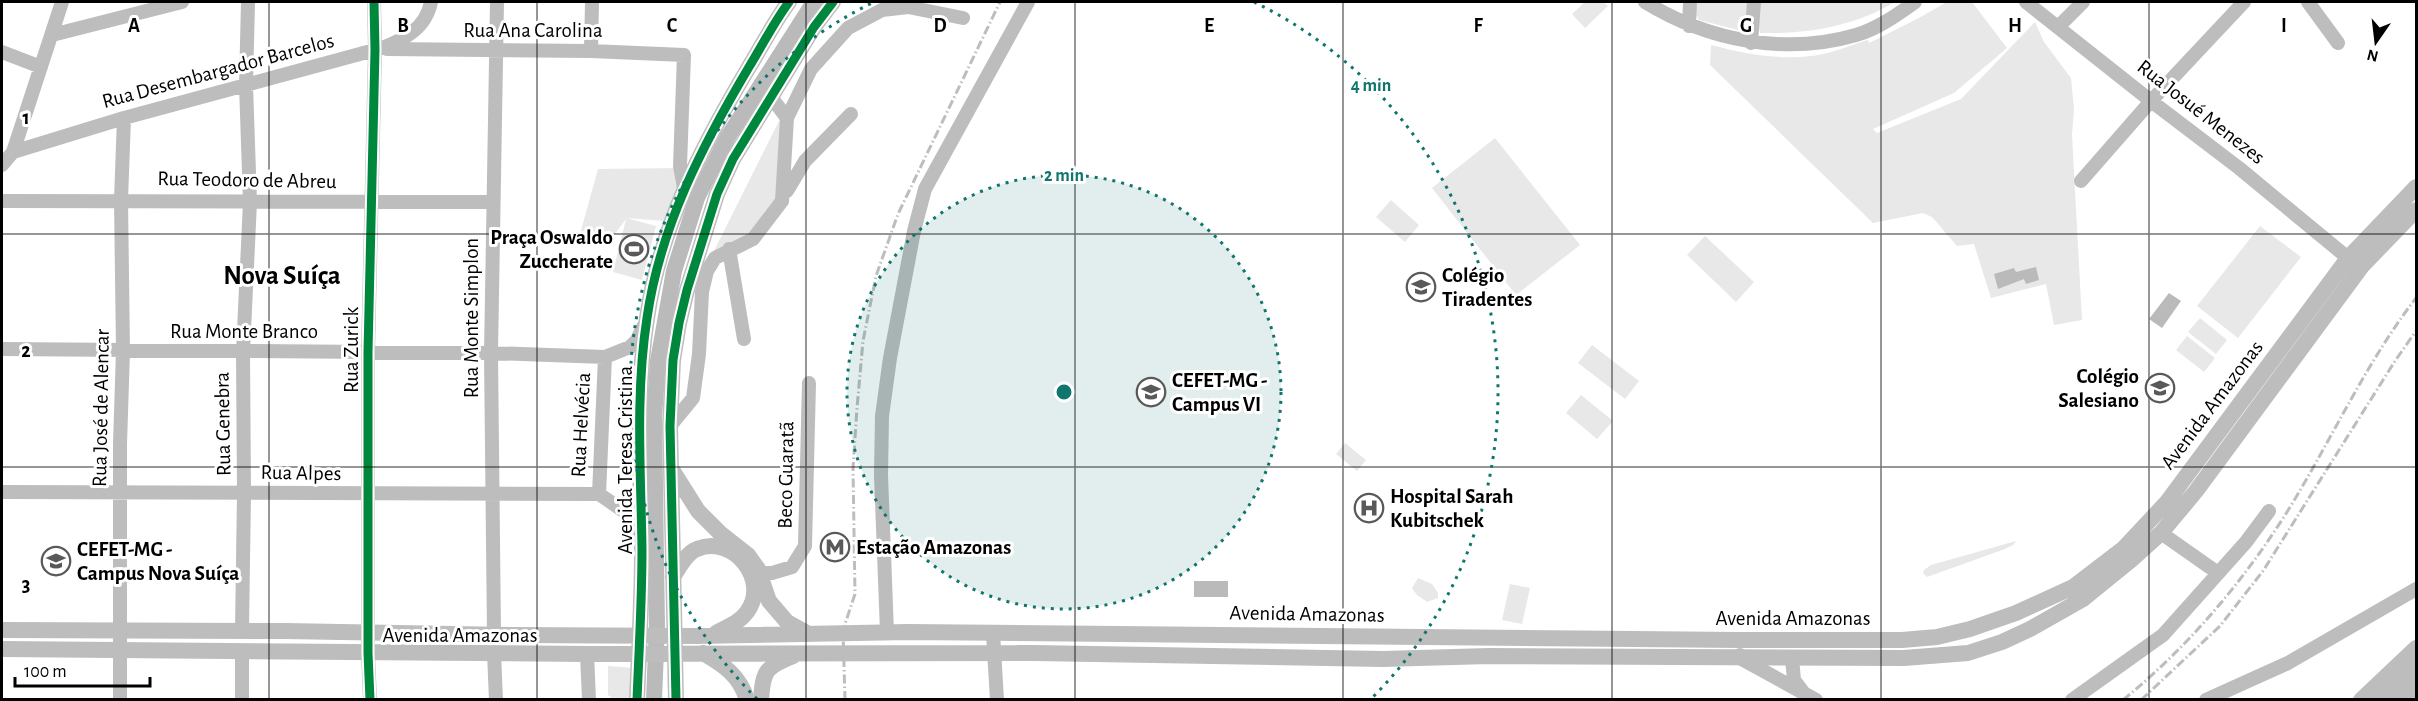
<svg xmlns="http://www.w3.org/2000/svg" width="2418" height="701" font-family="'Alegreya Sans',sans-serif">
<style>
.green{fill:#e8e8e8}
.water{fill:#bababa}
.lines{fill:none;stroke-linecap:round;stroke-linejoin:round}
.river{stroke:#bababa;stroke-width:16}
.minor{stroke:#bdbdbd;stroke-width:14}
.major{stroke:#bdbdbd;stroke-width:16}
.highway{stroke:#bdbdbd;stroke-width:20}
.rail{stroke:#bdbdbd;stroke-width:3;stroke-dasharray:9 3 1.5 3;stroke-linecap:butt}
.cycleway-casing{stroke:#fff;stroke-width:13}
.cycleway{stroke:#00873e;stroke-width:9}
.grid{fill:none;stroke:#000;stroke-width:1.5;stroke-opacity:0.55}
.ring{fill:none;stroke:#0f766e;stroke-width:3;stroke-dasharray:3 6}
.labels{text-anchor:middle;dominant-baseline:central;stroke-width:6;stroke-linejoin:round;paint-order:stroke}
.street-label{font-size:21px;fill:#000;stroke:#fff}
.poi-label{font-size:21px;font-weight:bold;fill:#000;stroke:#fff;text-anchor:start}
.district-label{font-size:27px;font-weight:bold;fill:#000;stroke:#fff}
.grid-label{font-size:20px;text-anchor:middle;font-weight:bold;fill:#000;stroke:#fff;stroke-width:6;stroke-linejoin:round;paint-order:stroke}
.centre{fill:#0f766e;stroke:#fff;stroke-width:3}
.ring-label{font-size:18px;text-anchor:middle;font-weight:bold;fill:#0f766e;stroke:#fff;stroke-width:6;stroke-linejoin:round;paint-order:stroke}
</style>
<rect width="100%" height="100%" fill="#fff"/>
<path class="green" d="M1585,2H1603L1608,6L1585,28L1572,14Z
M1690,2H1747V26L1742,31L1699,20Z
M1754,2L1844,3V2H1895C1852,27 1808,34 1760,33Z
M1947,2H1972L2007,48L1954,93L1873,129L1877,133L1961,99L2035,22L2044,42L2071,78L2074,109L2072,135L2082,320L2054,325L2046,284L1991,298L1974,244L1957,246L1932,217L1923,213L1873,223L1710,65L1711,45C1746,54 1786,62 1823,54C1838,51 1853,44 1868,40L1869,43L1917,19Z
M781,117L782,201L753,239L712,255Z
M1495,138L1580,245L1516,295L1432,188Z
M679,168L682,187L665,221L626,218L656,226L642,280L613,272L626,219L611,239L580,234L598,169Z
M1391,200L1419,225L1405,242L1376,217Z
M2260,226L2301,257L2238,338L2197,306Z
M1705,236L1754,282L1736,302L1687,255Z
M2200,318L2227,340L2216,354L2188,332Z
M2187,336L2215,358L2204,372L2176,350Z
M1592,345L1639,381L1625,399L1578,363Z
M1581,395L1613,421L1597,439L1566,413Z
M1345,443L1366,460L1357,471L1336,454Z
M2016,541L2013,545L2005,549L1927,577L1923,573L1924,570L1931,565Z
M1418,578L1432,584L1438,593V598L1427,602L1417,595L1412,588Z
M1510,584L1530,588L1522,624L1502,620Z
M608,666L634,668L632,699H613L608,695Z"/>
<path class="water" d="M2036,267L2039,280L2026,284L2024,279L1998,289L1994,274L2014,268L2016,272Z
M2169,293L2181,301L2162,328L2149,319Z
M1194,581H1228V597H1194Z"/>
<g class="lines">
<path class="river" d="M654,700L657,625L654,417L658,361L674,271L697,198L727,138L814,2"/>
<path class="minor" d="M1645,2C1707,40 1784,56 1856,35C1877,29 1897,15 1915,2
M2026,2L2151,101L2239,168L2348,258
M2308,2L2338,43
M1689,26L1690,2
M2058,27L2083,2
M52,35L182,2
M1751,43L1754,2
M387,49L591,51L684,55L680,166L684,188
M591,51L592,2
M2,52L41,67
M771,97L787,118
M13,152L62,2
M2,165L13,152L124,118L382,48C405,39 426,28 431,2
M2081,181L2151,101L2244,2
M787,191L805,161L851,114
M2,201L493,202
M729,249L744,339
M2,349L491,353L605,357L630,347L637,340L643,327
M670,426L693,398L699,354L702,292L707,271L715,258L753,239L782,201L787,118L811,69L848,28L882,10L908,7L963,18
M2,492L599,494L625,512L639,543
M599,494L605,357
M2161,533L2218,573
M759,573H772L792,567L805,546L809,383
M242,631L244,493L243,352L250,202L246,85L248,2
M887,632L881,475L882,416L890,358L914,231L925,189L1028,2
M993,633L997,700
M494,635L491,353L497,2
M494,653L496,700
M587,654L589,700
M1740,655V658L1816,700
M1792,658L1794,680L1803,692
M120,700V444L123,351L121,200L124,118
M242,700V652
M370,700L368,653V352L375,50L374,2
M2072,700L2163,635L2246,542L2269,511
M2206,700L2288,663L2416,589"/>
<path class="major" d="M671,468L698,511L720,533L748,555L758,569L769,601L787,622L805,632
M673,577C679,568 686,553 697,549C734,534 770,581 747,612C739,623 727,627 716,633
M2,630L285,631L515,635L696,636L909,632L1740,640H1902L1937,637L1970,629L2016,613L2073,587L2124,548L2167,502L2348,258L2416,187
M2,649L587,654L1034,653L1383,659L1489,656L1904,658L1968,653L2002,642L2030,629L2083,599L2131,560L2161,533L2196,491L2362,266L2416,210
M703,653C724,665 740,676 747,700
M637,700C639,650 642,600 642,550C641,473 635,395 647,318C660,227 702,146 749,67C762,46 774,22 789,2
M676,700L670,426L673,360L679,323L687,290L717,194L733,159L814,27L833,2
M761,700C763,670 766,667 793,656
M2361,700L2416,648"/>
<path class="highway" d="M2382,700L2416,668
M2406,700L2416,689"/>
<path class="rail" d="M845,700L843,630L855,594L853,468L857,408L863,341L876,276L898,214L1000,2
M2123,700C2188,647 2243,582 2287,512C2331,441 2365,364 2416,298
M2141,700L2220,626L2263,571L2395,361L2416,331"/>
<g class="cycleway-casing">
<path id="cycleway" d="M370,700L368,653V352L375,50L374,2
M637,700C639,650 642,600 642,550C641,473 635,395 647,318C660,227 702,146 749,67C762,46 774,22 789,2
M676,700L670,426L673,360L679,323L687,290L717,194L733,159L814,27L833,2"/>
</g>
<use href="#cycleway" class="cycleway"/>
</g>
<path class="grid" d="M269,2V700M537,2V700M806,2V700M1075,2V700M1343,2V700M1612,2V700M1881,2V700M2149,2V700M2,234H2416M2,467H2416"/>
<circle cx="1064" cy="392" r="217" fill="#0f766e" fill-opacity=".12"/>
<g class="ring">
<circle cx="1064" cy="392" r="217"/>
<path d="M757 699A434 434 0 0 1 874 2M1254 2A434 434 0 0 1 1371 699"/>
</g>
<defs>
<g id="stadium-ring" transform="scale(1.5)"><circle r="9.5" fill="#fff" stroke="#595959" stroke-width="1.5"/><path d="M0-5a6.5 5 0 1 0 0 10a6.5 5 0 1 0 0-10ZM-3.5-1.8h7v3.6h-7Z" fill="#595959"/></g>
<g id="school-ring" transform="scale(1.5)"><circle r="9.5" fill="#fff" stroke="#595959" stroke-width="1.5"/><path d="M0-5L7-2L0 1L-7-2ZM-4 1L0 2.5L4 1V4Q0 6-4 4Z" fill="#595959"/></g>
<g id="university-ring" transform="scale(1.5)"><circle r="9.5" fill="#fff" stroke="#595959" stroke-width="1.5"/><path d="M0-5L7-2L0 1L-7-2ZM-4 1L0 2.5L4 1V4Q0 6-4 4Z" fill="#595959"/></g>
<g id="hospital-ring" transform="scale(1.5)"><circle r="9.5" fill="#fff" stroke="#595959" stroke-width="1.5"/><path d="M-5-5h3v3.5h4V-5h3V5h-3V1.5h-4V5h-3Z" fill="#595959"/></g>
<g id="metro-ring" transform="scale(1.5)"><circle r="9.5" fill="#fff" stroke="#595959" stroke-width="1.5"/><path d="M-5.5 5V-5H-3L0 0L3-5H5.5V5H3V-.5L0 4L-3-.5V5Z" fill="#595959"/></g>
</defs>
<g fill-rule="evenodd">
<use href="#stadium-ring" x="634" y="249"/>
<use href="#school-ring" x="1421" y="287"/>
<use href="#school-ring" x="2160" y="388"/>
<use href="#university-ring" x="1151" y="392"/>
<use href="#hospital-ring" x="1369" y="508"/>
<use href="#metro-ring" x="835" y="547"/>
<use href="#university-ring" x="56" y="561"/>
</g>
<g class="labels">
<g class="street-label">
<text x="533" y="30">Rua Ana Carolina</text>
<text transform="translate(218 71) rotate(-15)">Rua Desembargador Barcelos</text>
<text transform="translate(2201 112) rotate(38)">Rua Josué Menezes</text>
<text transform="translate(247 180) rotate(1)">Rua Teodoro de Abreu</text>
<text transform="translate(471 318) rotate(-90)">Rua Monte Simplon</text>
<text x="244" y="331">Rua Monte Branco</text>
<text transform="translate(351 350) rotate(-90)">Rua Zurick</text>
<text transform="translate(2212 405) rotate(-53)">Avenida Amazonas</text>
<text transform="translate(101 408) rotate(-89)">Rua José de Alencar</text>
<text transform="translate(223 424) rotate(-91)">Rua Genebra</text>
<text transform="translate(581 425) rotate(-87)">Rua Helvécia</text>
<text transform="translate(625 460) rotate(-90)">Avenida Teresa Cristina</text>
<text transform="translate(301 473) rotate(1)">Rua Alpes</text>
<text transform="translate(786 475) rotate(-89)">Beco Guaratã</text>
<text transform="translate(1307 614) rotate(1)">Avenida Amazonas</text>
<text x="1793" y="618">Avenida Amazonas</text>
<text x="460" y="635">Avenida Amazonas</text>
</g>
<g class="poi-label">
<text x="613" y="237" text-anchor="end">Praça Oswaldo<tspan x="613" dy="24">Zuccherate</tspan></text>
<text x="1442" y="275">Colégio<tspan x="1442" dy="24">Tiradentes</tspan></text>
<text x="2139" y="376" text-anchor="end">Colégio<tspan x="2139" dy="24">Salesiano</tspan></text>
<text x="1172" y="380">CEFET-MG -<tspan x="1172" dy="24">Campus VI</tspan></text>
<text x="1390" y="496">Hospital Sarah<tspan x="1390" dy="24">Kubitschek</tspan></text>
<text x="856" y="547">Estação Amazonas</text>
<text x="77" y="549">CEFET-MG -<tspan x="77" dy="24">Campus Nova Suíça</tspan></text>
</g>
<g class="district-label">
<text x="282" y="275">Nova Suíça</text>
</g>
</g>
<g class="grid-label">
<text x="134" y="32">A</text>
<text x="403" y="32">B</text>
<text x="672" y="32">C</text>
<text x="940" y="32">D</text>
<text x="1209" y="32">E</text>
<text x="1478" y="32">F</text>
<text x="1746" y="32">G</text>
<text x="2015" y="32">H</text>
<text x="2284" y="32">I</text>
<text x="26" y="124">1</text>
<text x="26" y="357">2</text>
<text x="26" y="591">3</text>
</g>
<circle cx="1064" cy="392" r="9" class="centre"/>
<g class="ring-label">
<text x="1371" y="91">4 min</text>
<text x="1064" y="181">2 min</text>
</g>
<rect width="2418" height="701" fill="none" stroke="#000000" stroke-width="6"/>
<g transform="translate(2376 42) rotate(194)" stroke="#ffffff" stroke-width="4.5" paint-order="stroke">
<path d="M0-4.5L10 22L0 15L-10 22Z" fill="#000000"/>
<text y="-9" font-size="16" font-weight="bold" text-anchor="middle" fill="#000000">N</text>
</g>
<path d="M15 677v9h135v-9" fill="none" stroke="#000000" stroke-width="3"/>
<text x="24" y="677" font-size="18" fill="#000000" stroke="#ffffff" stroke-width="4.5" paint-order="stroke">100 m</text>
</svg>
